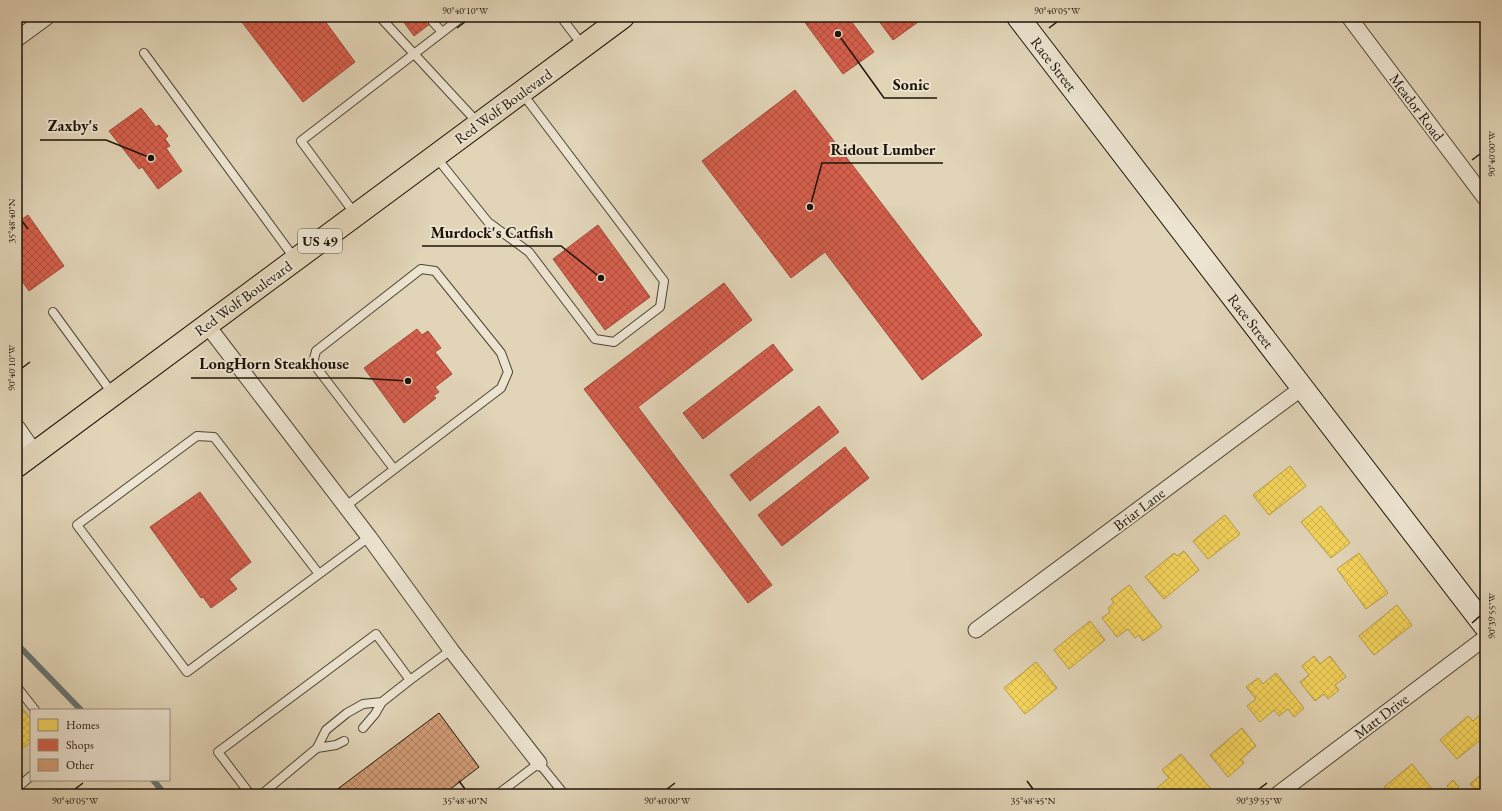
<svg xmlns="http://www.w3.org/2000/svg" width="1502" height="811" font-family="'EB Garamond',serif">
<style>
.homes{fill:url(#homes-cross-hatch);stroke:#b59b43}
.shops{fill:url(#shops-cross-hatch);stroke:#9e4939}
.lines{fill:none;stroke-linecap:round;stroke-linejoin:round}
.stream{stroke:#677572;stroke-width:6}
.building{fill:url(#building-cross-hatch);stroke:#1d1409}
.lane-casing{stroke:#4e4434;stroke-width:10}
.street-casing{stroke:#4e4434;stroke-width:17}
.secondary-casing{stroke:#1d1409;stroke-width:24}
.highway-casing{stroke:#1d1409;stroke-width:24}
.lane{stroke:#ece3d0;stroke-width:8}
.street{stroke:#ece3d0;stroke-width:15}
.secondary{stroke:#ece3d0;stroke-width:22}
.highway{stroke:#e1d4b7;stroke-width:22}
.ticks{fill:none;stroke:#1d1409;stroke-width:1.5}
.labels{text-anchor:middle;dominant-baseline:central;stroke-width:4;stroke-linejoin:round;paint-order:stroke}
.shield{fill:#ece3d0;stroke:#5b5245;stroke-width:1}
.shield-label{font-size:14px;font-weight:bold;fill:#1d1409}
.street-label{font-size:15px;fill:#1d1409;stroke:#ece3d0}
.leader{fill:none;stroke:#1d1409;stroke-width:1.5}
.callout-dot{fill:#1d1409;stroke:#ece3d0;stroke-width:1.5}
.callout-label{font-size:16px;text-anchor:middle;font-weight:bold;fill:#1d1409;stroke:#ece3d0;stroke-width:4;stroke-linejoin:round;paint-order:stroke}
.neatline{fill:none;stroke:#1d1409;stroke-width:1.5}
.ticks-label{font-size:10px;text-anchor:middle;fill:#1d1409}
</style>
<defs>
<pattern id="homes-cross-hatch" width="8" height="8" patternUnits="userSpaceOnUse"><rect width="8" height="8" fill="#f6d55c"/><path d="M0 0l8 8M0 8l8-8" fill="none" stroke="#d2b64f"/></pattern>
<pattern id="shops-cross-hatch" width="8" height="8" patternUnits="userSpaceOnUse"><rect width="8" height="8" fill="#d6604d"/><path d="M0 0l8 8M0 8l8-8" fill="none" stroke="#ad4e3e"/></pattern>
<pattern id="building-cross-hatch" width="8" height="8" patternUnits="userSpaceOnUse"><rect width="8" height="8" fill="#d49e78"/><path d="M0 0l8 8M0 8l8-8" fill="none" stroke="#ab8061"/></pattern>
</defs>
<rect width="100%" height="100%" fill="#e1d4b7"/>
<filter id="stains"><feTurbulence type="fractalNoise" baseFrequency=".005" numOctaves="4"/><feColorMatrix values="0 0 0 0 .2 0 0 0 0 .09 0 0 0 0 .02 0 0 0 .5 -.17"/></filter>
<radialGradient id="worn" r=".72"><stop offset=".6" stop-color="#630" stop-opacity="0"/><stop offset="1" stop-color="#630" stop-opacity=".3"/></radialGradient>
<path class="homes" d="M1290,466L1306,486L1269,515L1253,495Z
M1321,506L1350,543L1331,558L1301,522Z
M1225,515L1240,534L1208,559L1193,541Z
M1184,551L1199,570L1164,599L1145,577L1174,553L1177,556Z
M1359,553L1388,593L1366,609L1337,569Z
M1129,585L1162,627L1143,641L1139,635L1135,638L1128,629L1117,637L1102,618L1110,612L1108,608L1114,603L1111,599Z
M1397,605L1412,625L1374,655L1359,636Z
M1090,621L1105,640L1069,669L1054,650Z
M1314,656L1320,664L1330,656L1346,677L1335,685L1339,690L1328,699L1324,694L1315,701L1300,682L1309,675L1302,666Z
M1036,662L1057,688L1025,714L1004,688Z
M1276,673L1304,708L1294,717L1288,709L1279,716L1274,710L1260,722L1247,706L1256,699L1246,687L1258,678L1263,684Z
M17,701L31,720V742L17,753Z
M1481,714L1485,718V736L1457,759L1440,740L1468,716L1473,721Z
M1242,728L1256,746L1241,759L1244,763L1228,777L1210,755Z
M1181,754L1211,789L1205,794H1162L1157,788L1169,778L1162,770Z
M1412,764L1436,794H1389L1384,787Z
M1485,771V794H1479L1470,784Z
M1453,780L1459,787L1452,793L1447,786Z"/>
<path class="shops" d="M238,17H322L355,62L303,102Z
M400,17H439L414,36Z
M801,17H848L874,52L843,74Z
M876,17H925L893,40Z
M795,90L982,335L922,380L825,252L791,278L702,161Z
M141,108L156,127L159,125L168,136L165,139L170,146L166,148L182,171L158,189L142,167L139,169L109,131Z
M28,215L64,266L29,291L17,274V223Z
M598,225L650,297L605,330L553,259Z
M724,283L752,320L638,407L772,585L748,603L584,389Z
M417,329L422,335L428,331L441,348L435,352L452,374L435,387L439,392L433,396L436,398L404,423L364,368Z
M773,344L793,370L703,439L683,413Z
M819,406L839,432L750,501L730,475Z
M845,447L869,478L782,546L758,515Z
M200,492L251,562L229,579L237,589L211,608L203,597L201,598L150,527Z"/>
<g class="lines">
<path class="stream" d="M17,644L81,710
M153,780L165,794"/>
</g>
<path class="building" d="M439,713L479,767L444,794H331Z"/>
<g class="lines">
<g class="lane-casing">
<path id="lane" d="M380,17L478,123
M561,17L583,46
M433,22L442,32
M144,53L295,259
M436,157L488,222L529,252L595,339L614,342L660,307L664,281L522,93
M355,214L301,141L462,17
M53,312L112,393
M346,506L501,388L508,372L501,353L435,271L421,269L316,351L313,363L394,469
M319,574L214,437L197,436L77,525L187,672L369,537
M17,687L35,710
M363,728L375,714L382,702
M317,748L336,745L344,741
M17,788L31,776
M250,794L218,752L376,634L410,680
M262,794L317,748L326,730L347,713L363,704L382,702L410,680L451,650
M498,794L539,763L564,794"/>
</g>
<g class="street-casing">
<path id="street" d="M1349,17L1485,198
M17,39L47,17
M207,325L369,537L451,650L539,763
M17,427L35,453
M976,630L1302,388
M1278,794L1485,638"/>
</g>
<g class="secondary-casing">
<path id="secondary" d="M1018,17L1485,626"/>
</g>
<g class="highway-casing">
<path id="highway" d="M17,466L623,17"/>
</g>
<use href="#lane" class="lane"/>
<use href="#street" class="street"/>
<use href="#secondary" class="secondary"/>
<use href="#highway" class="highway"/>
</g>
<path class="ticks" d="M457,28L465,22M1049,28L1057,22M1472,160L1480,154M22,221L28,229M22,368L30,362M1472,623L1480,616M459,781L465,789M1027,781L1033,789M75,789L83,783M667,789L675,783M1259,789L1267,783"/>
<g class="labels">
<rect class="shield" x="298" y="229" width="44" height="24" rx="3"/>
<g class="shield-label">
<text x="320" y="241">US 49</text>
</g>
<g class="street-label">
<text transform="translate(1054 64) rotate(52)">Race Street</text>
<text transform="translate(503 106) rotate(-36)">Red Wolf Boulevard</text>
<text transform="translate(1417 107) rotate(53)">Meador Road</text>
<text transform="translate(243 298) rotate(-36)">Red Wolf Boulevard</text>
<text transform="translate(1251 321) rotate(52)">Race Street</text>
<text transform="translate(1139 509) rotate(-37)">Briar Lane</text>
<text transform="translate(1381 716) rotate(-37)">Matt Drive</text>
</g>
</g>
<path class="leader" d="M838 34L884 98H937M151 158L106 140H40M810 207L822 163H943M601 278L561 246H422M408 381L357 378H191"/>
<g class="callout-dot">
<circle cx="838" cy="34" r="4"/>
<circle cx="151" cy="158" r="4"/>
<circle cx="810" cy="207" r="4"/>
<circle cx="601" cy="278" r="4"/>
<circle cx="408" cy="381" r="4"/>
</g>
<g class="callout-label">
<text x="911" y="90">Sonic</text>
<text x="73" y="131">Zaxby's</text>
<text x="883" y="155">Ridout Lumber</text>
<text x="492" y="238">Murdock's Catfish</text>
<text x="274" y="369">LongHorn Steakhouse</text>
</g>
<rect width="1502" height="811" fill="none" stroke="#e1d4b7" stroke-width="44"/>
<rect x="30" y="709" width="140" height="72" fill="#ece3d0" stroke="#999080"/>
<rect x="38" y="719" width="20" height="12" fill="#f6d55c" stroke="#999080"/>
<text x="66" y="729" font-size="12" fill="#1d1409">Homes</text>
<rect x="38" y="739" width="20" height="12" fill="#d6604d" stroke="#999080"/>
<text x="66" y="749" font-size="12" fill="#1d1409">Shops</text>
<rect x="38" y="759" width="20" height="12" fill="#d49e78" stroke="#999080"/>
<text x="66" y="769" font-size="12" fill="#1d1409">Other</text>
<rect x="22" y="22" width="1458" height="767" class="neatline"/>
<g class="ticks-label">
<text x="465" y="14">90°40'10"W</text>
<text x="1057" y="14">90°40'05"W</text>
<text transform="translate(1491 154) rotate(-90)" y="4">90°40'00"W</text>
<text transform="translate(11 221) rotate(-90)" y="4">35°48'40"N</text>
<text transform="translate(11 368) rotate(-90)" y="4">90°40'10"W</text>
<text transform="translate(1491 616) rotate(-90)" y="4">90°39'55"W</text>
<text x="75" y="804">90°40'05"W</text>
<text x="465" y="804">35°48'40"N</text>
<text x="667" y="804">90°40'00"W</text>
<text x="1033" y="804">35°48'45"N</text>
<text x="1259" y="804">90°39'55"W</text>
</g>
<rect width="100%" height="100%" filter="url(#stains)"/>
<rect width="100%" height="100%" fill="url(#worn)"/>
</svg>
